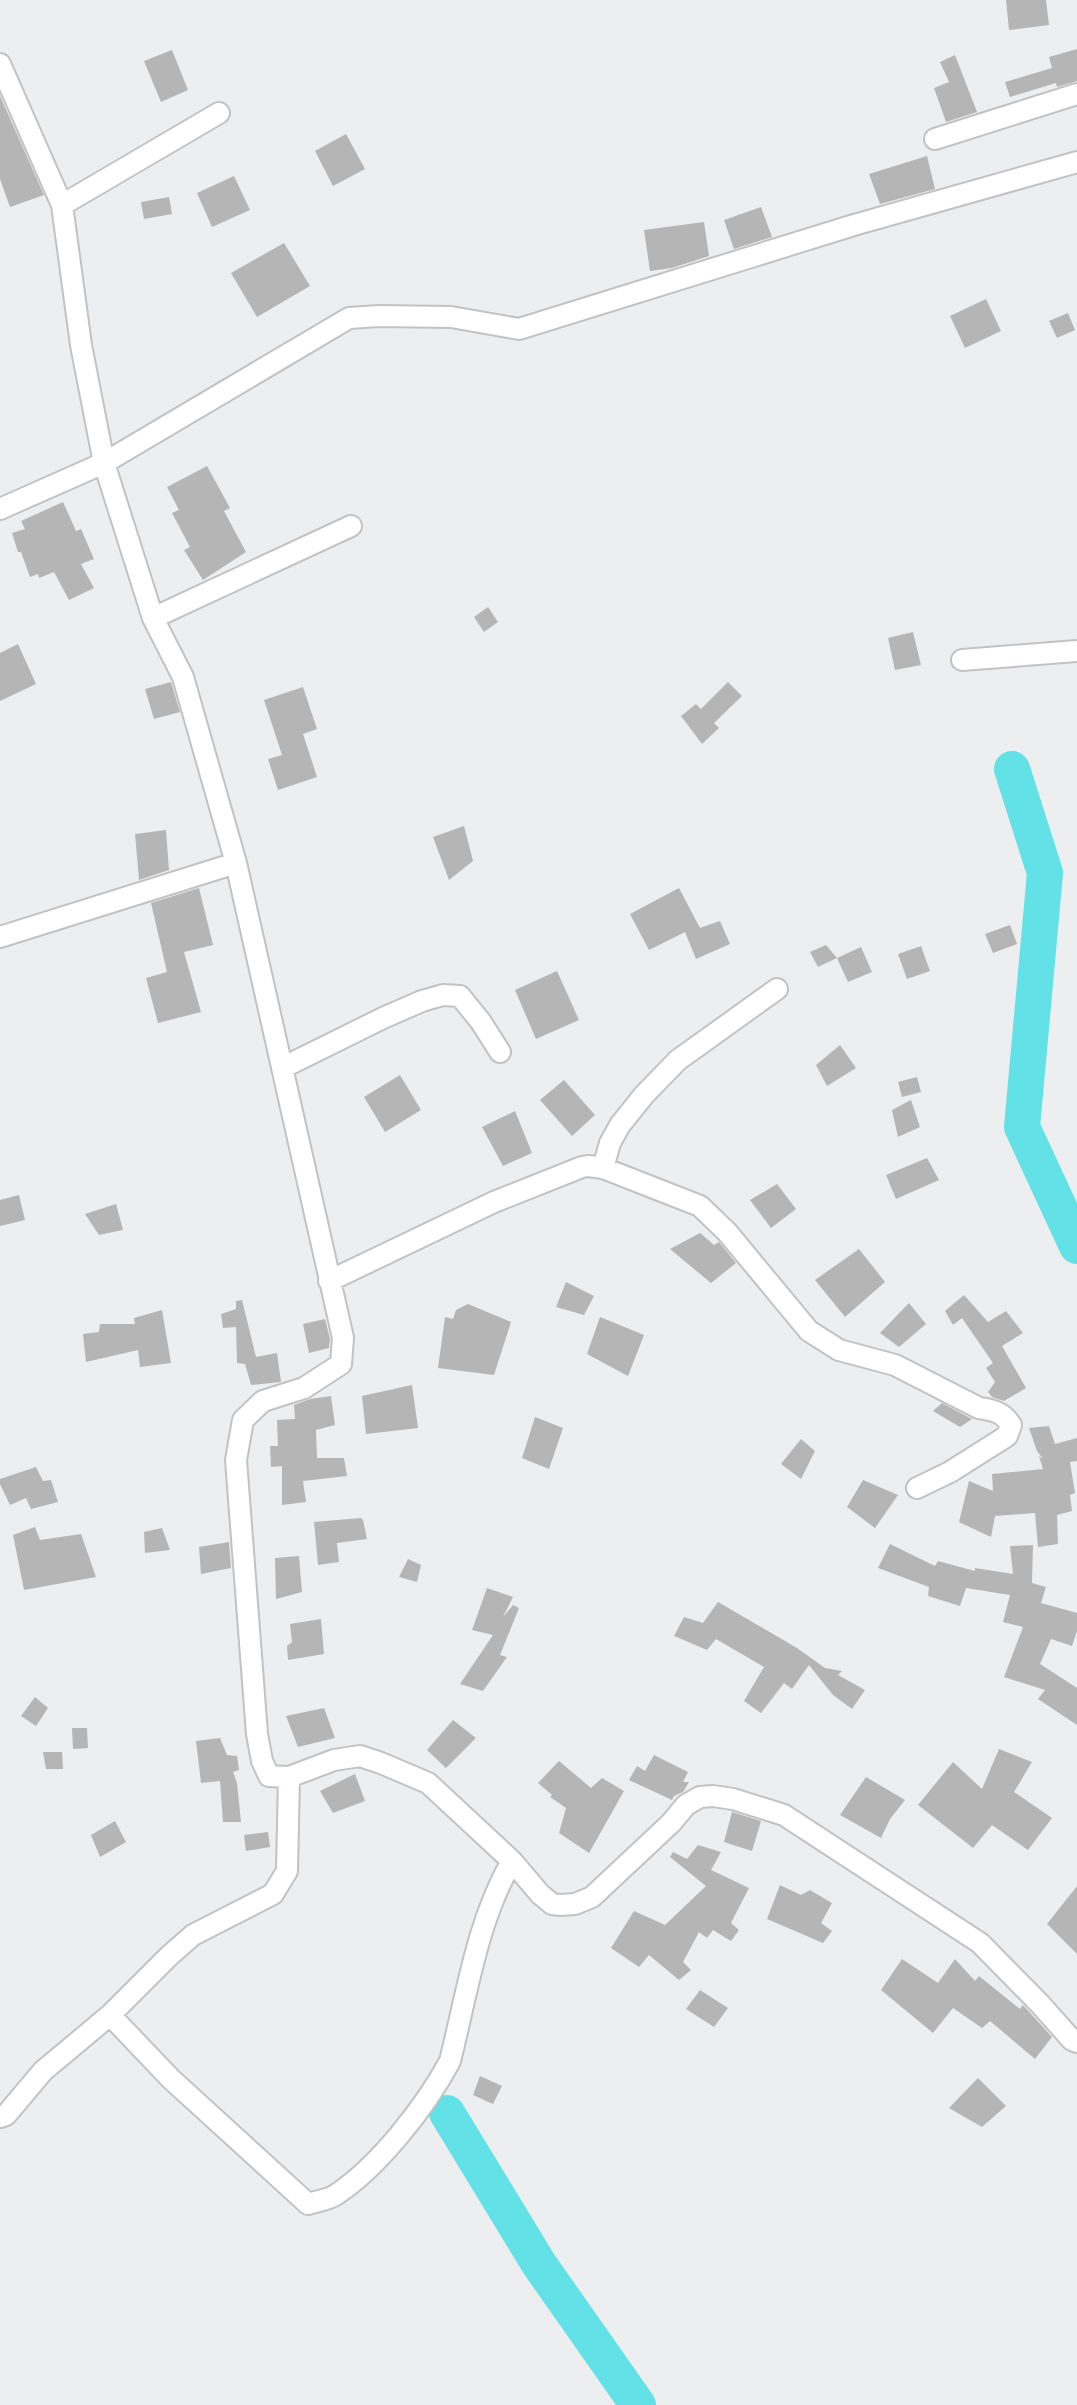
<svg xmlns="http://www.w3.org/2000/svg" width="1077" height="2405" font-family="'Space Grotesk',sans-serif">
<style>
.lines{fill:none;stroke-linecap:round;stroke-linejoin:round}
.river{stroke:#62e1e7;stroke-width:36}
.building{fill:#b6b5b6}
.minor-casing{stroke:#c2c2c3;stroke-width:24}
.minor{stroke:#fff;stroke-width:20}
</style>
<rect width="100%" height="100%" fill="#edeeef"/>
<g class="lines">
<path class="river" d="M1012,769L1045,873L1022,1127L1077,1246
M447,2113L539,2264L638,2405"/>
</g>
<path class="building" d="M1006,0H1046L1049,25L1009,30Z
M1077,49V81L1057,87L1056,83L1010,97L1005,82L1052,68L1049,57Z
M172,50L188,90L161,102L144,61Z
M955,55L977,112L946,122L934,88L949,82L940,62Z
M0,96L44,195L10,207L0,179Z
M346,134L365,169L333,186L315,151Z
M927,156L935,189L880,204L869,174Z
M234,176L250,210L212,227L197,193Z
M169,197L172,214L144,219L141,202Z
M761,207L772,237L734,249L724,220Z
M704,222L709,256L672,268L650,271L644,230Z
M284,243L310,286L257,317L231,273Z
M986,299L1001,331L965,348L950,316Z
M1068,313L1075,330L1057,338L1049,321Z
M207,466L230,508L224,511L246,552L203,580L184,550L190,547L172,513L179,510L167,487Z
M63,502L76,531L81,529L94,559L81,564L94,588L69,600L54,572L39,578L38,574L30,577L21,552H18L12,533L25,529L21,521Z
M488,607L498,622L484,632L474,617Z
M913,632L921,665L895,670L888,638Z
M18,644L36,684L0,701V653Z
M171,682L180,712L154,719L145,689Z
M728,682L742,696L714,723L719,728L702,744L681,716L696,704L701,709Z
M303,687L317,729L303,734L317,777L278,790L268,759L282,755L264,700Z
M464,826L473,861L449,880L433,837Z
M166,830L169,870L139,880L135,834Z
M199,888L213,945L184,952L201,1012L158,1023L146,978L167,972L151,903Z
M679,888L700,928L720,921L730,944L696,959L685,932L649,950L630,914Z
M1010,925L1017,944L993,953L985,934Z
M826,945L837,958L818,967L810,952Z
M921,946L930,971L907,979L898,954Z
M861,947L872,972L848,982L837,958Z
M557,971L579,1020L536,1039L515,990Z
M840,1045L856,1068L827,1086L816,1065Z
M400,1075L421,1110L385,1132L364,1097Z
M917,1077L921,1092L902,1097L898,1082Z
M564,1080L595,1115L572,1136L540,1100Z
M911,1100L920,1127L898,1137L892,1110Z
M515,1111L532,1153L503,1166L482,1127Z
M927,1158L939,1180L896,1199L886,1175Z
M777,1184L796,1209L771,1228L750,1200Z
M19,1195L25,1220L0,1226V1200Z
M116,1204L123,1230L99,1235L85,1214Z
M700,1233L714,1245L719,1242L736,1263L711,1283L670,1249Z
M859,1249L885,1282L845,1317L815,1280Z
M566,1282L594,1296L584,1315L556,1307Z
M964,1295L988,1322L1006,1311L1023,1333L1002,1346L1026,1388L1004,1401L992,1397L988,1392L995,1382L986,1368L993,1363L962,1318L953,1325L945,1311Z
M242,1300L256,1357L277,1353L281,1382L251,1385L245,1364L237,1363L236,1327L223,1328L221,1314L236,1309V1301Z
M909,1303L926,1324L899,1347L880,1333Z
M468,1304L511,1322L494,1375L438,1368L445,1317L453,1319L456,1310Z
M162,1310L171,1363L140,1367L138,1350L86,1362L83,1334L99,1332L100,1324H135L134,1318Z
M600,1317L644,1335L628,1376L587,1354Z
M325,1319L330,1339L329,1348L309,1353L303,1324Z
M412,1385L418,1428L366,1434L362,1396Z
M331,1396L335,1425L316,1430L317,1458H344L347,1476L303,1481L306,1502L282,1505V1466L271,1467L270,1446H278L277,1420L295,1419L294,1405L310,1399Z
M942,1403L972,1419L960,1427L933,1411Z
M535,1417L563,1428L549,1469L522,1458Z
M1049,1426L1055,1444L1077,1438V1461L1070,1462L1075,1493L1070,1495L1072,1511L1057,1515L1058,1544L1038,1547L1035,1513L995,1516L991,1537L959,1522L969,1481L993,1491L992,1474L1043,1469L1039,1456L1043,1459L1037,1451L1029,1428Z
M801,1439L815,1451L801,1479L781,1464Z
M36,1467L43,1481L51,1480L58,1502L31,1509L26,1498L10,1505L0,1484V1479Z
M863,1480L898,1495L875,1528L847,1507Z
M361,1518L363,1520L367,1539L337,1543L339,1562L318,1565L314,1522Z
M35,1527L40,1540L81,1534L96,1577L24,1590L13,1535Z
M162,1528L170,1550L145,1553L144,1532Z
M229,1542L231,1568L201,1574L199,1547Z
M890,1544L935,1566L938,1561L975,1571V1568L1013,1574L1010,1546L1033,1545L1032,1583L1046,1587L1041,1603L1077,1613V1631L1072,1646L1051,1639L1040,1664L1077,1688V1725L1038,1699L1045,1690L1004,1677L1023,1627L1003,1622L1010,1595L966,1588L960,1606L928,1596L929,1587L878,1568Z
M299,1556L302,1592L276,1599L275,1558Z
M408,1559L421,1565L417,1582L399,1577Z
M487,1588L513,1597L503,1617L513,1605L519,1608L500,1655L507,1657L483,1691L460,1684L493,1635L472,1630Z
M718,1602L797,1648L825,1668L842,1671L838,1675L865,1690L852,1709L833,1695L809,1665L792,1689L784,1683L761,1713L744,1701L764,1667L716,1639L707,1650L674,1636L684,1617L703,1623Z
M321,1619L324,1654L288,1660L287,1646L292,1642L290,1624Z
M35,1697L48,1708L36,1726L21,1716Z
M324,1708L335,1738L298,1747L286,1716Z
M453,1720L476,1738L446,1768L427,1750Z
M72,1728H87L88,1748L73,1749Z
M220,1738L227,1755L237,1756L239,1770L233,1772L237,1783L241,1822H223L220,1781L201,1783L196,1741Z
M999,1749L1032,1762L1014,1792L1052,1818L1028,1850L992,1825L973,1848L918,1805L953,1762L982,1789Z
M43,1752H62L63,1769H46Z
M654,1755L688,1772L683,1782H689L683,1792L674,1796L672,1800L629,1780L637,1766L645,1771Z
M559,1761L591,1788L602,1778L624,1791L589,1853L559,1833L566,1808L550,1797L552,1795L538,1783Z
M355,1774L365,1801L333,1813L320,1791Z
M866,1777L905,1800L890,1819L881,1838L840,1815Z
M732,1812L761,1821L752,1851L724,1842Z
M115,1821L126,1842L100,1857L91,1835Z
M268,1832L270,1847L246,1851L244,1835Z
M698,1845L721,1852L711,1870L749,1888L731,1923L739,1930L731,1941L713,1930L707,1938L699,1932L683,1962L691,1970L679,1980L649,1955L639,1967L611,1948L634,1911L665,1925L706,1886L670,1857L673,1852L687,1859Z
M780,1885L801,1895L810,1890L832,1903L821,1923L832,1931L823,1943L767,1919Z
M1077,1886V1954L1047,1924Z
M902,1959L938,1983L955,1959L975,1981L979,1976L1020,2009L1023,2005L1052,2037L1035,2059L990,2021L982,2028L953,2008L933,2033L881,1990Z
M700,1990L728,2008L714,2027L686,2009Z
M480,2076L502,2086L493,2104L473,2095Z
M978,2078L1006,2106L982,2127L949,2108Z"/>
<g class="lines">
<g class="minor-casing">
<path id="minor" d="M0,64L62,205L81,345L104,463L153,618L183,677L236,863L343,1338L341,1364L304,1388L263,1401L243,1420L236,1460L257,1734L262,1761L269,1776L289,1777L334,1760L360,1756L381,1763L428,1783L512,1861L540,1894L552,1904L561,1905L575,1904L592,1897L671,1823L686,1805L700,1797L713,1796L733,1799L784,1815L980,1943L1040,2004L1072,2040L1077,2042
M935,139L1077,94
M62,205L219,113
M0,509L104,463L349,318L379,316L451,317L519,329L854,225L1077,162
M153,618L351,526
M962,660L1077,651
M0,937L236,863
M282,1068L383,1018L422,1001L443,995L460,996L481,1022L500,1052
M603,1168L610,1143L620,1125L644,1095L678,1060L777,989
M329,1281L494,1202L582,1167L588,1166L603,1168L700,1206L727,1232L809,1331L839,1350L895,1365L979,1408C993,1410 1003,1412 1011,1425L1007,1436L950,1472L917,1488
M110,2015L169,1956L193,1935L273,1894L287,1871L289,1777
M0,2117L6,2115L43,2071L110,2015L171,2079L308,2204C317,2201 329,2200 337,2194C379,2166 426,2106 450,2061C467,1994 477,1921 512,1861"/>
</g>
<use href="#minor" class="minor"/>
</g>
</svg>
